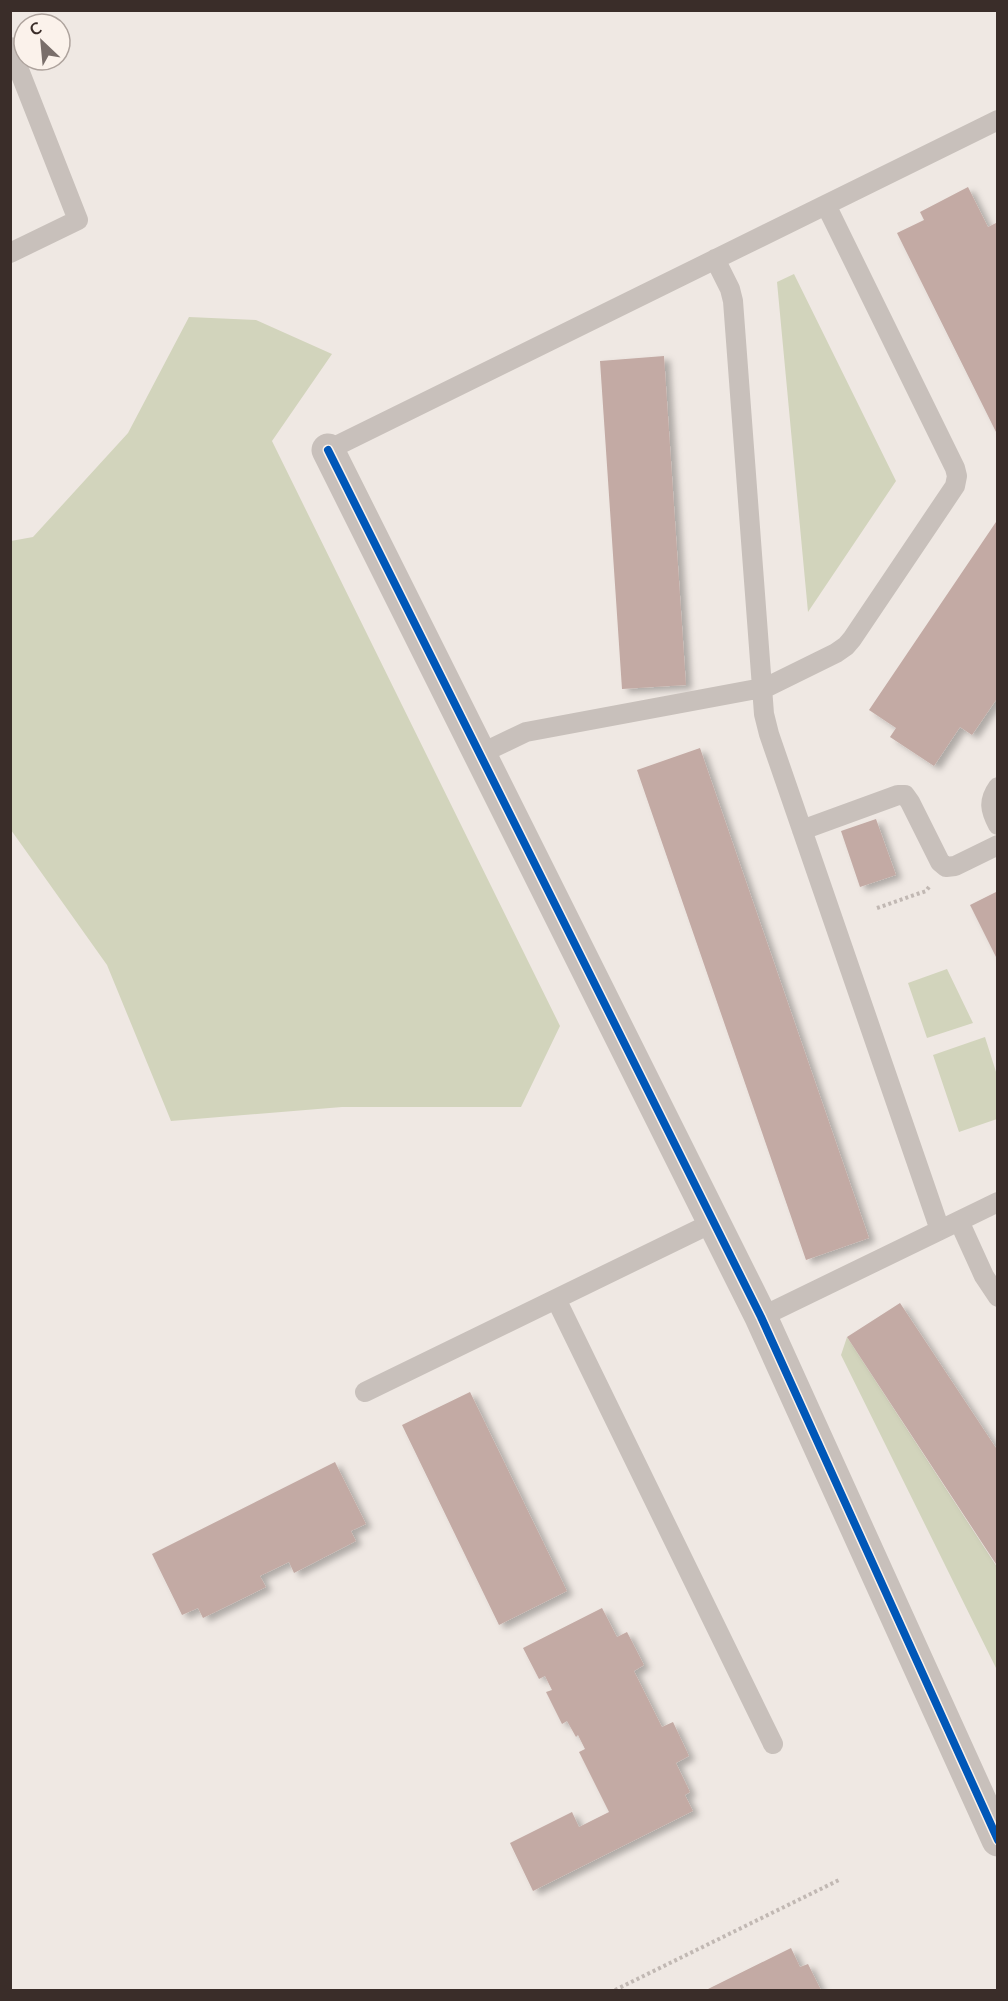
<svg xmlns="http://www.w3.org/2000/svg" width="1008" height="2001" font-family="Lato,sans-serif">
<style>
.green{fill:#d2d4bc}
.building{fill:#c3aaa4;filter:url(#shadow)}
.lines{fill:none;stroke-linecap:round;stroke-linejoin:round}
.path{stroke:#c1b8b3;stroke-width:4;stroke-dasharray:3 3;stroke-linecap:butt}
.lane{stroke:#c8c0bb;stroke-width:20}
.street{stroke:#c8c0bb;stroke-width:33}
.cycleway-casing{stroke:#fbf2eb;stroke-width:11}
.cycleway{stroke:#0057b8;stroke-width:8}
</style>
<defs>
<filter id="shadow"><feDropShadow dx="6" dy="4" stdDeviation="3" flood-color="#0004"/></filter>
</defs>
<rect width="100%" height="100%" fill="#efe8e3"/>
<path class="green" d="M794,274L896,481L808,612L777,282Z
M189,317L256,320L332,354L272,441L560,1026L521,1107H342L171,1121L107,965L11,830V541L33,537L128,433Z
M947,969L973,1023L927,1038L908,983Z
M985,1037L997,1075V1119L959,1132L933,1055Z
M847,1337L997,1567V1670L841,1355Z"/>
<path class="building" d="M968,187L988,227L998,222V436L897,233L924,220L920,212Z
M664,356L686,685L622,689L600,361Z
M998,519V697L972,735L960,727L934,766L890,737L896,728L869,710Z
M700,748L869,1238L806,1260L637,770Z
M876,819L896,875L860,887L841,831Z
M998,891V961L970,905Z
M900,1303L998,1451V1567L847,1337Z
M470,1392L567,1591L499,1625L402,1425Z
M335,1462L366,1524L351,1531L356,1541L294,1573L289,1562L260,1576L266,1587L203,1618L198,1608L182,1615L152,1554Z
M602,1608L617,1637L627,1632L644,1665L634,1671L662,1727L673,1722L689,1756L676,1763L690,1792L685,1795L693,1811L533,1891L510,1843L572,1812L579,1827L609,1812L579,1752L585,1749L578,1735L576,1737L567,1721L562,1724L546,1692L552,1690L545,1676L539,1679L523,1648Z
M791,1948L800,1967L808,1964L821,1990H706Z"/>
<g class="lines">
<path class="path" d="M877,908L926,891L929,887
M615,1990L839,1880"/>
<path class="lane" d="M10,47L78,220L10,253
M715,259L730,289L733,301L764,714L769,734L940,1230
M328,450L998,120
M480,754L526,732L767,687L836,653L846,646L852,639L955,486L957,476L955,468L826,205
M998,787C988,801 990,810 998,825
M802,830L898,795H905L910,802L940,862L946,867L955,866L998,845
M959,1221L984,1276L998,1297
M556,1299L773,1744
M761,1317L998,1202
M365,1392L714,1222"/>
<path class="street" d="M328,450L761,1317L998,1840"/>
<g class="cycleway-casing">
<path id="cycleway" d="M328,450L761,1317L998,1840"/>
</g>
<use href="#cycleway" class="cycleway"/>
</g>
<rect width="1008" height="2001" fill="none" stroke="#3a2d29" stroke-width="24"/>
<g transform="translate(42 42) rotate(334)"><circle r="28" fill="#fbf2eb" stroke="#aea39d" stroke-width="1.5"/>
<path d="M0-4.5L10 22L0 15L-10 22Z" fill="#796e6a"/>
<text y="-9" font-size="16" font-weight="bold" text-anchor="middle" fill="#3a2d29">С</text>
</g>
</svg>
